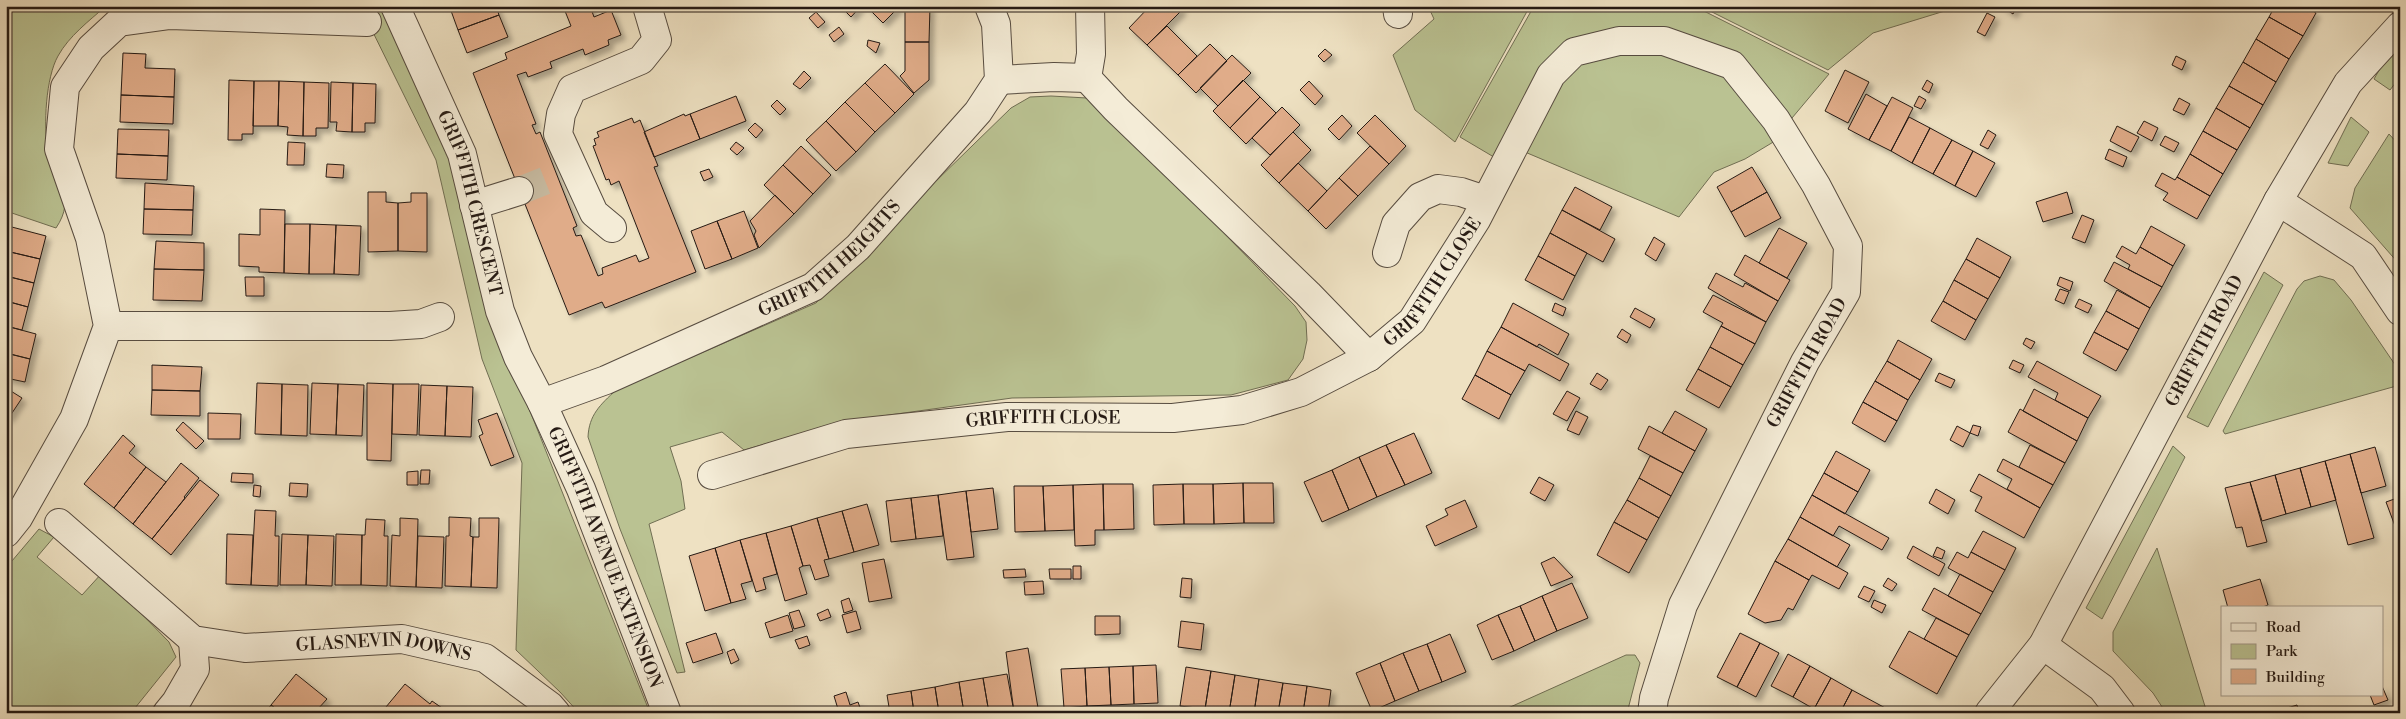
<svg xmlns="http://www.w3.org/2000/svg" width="2406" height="719" font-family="'Libre Bodoni',serif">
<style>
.green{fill:#bac292;stroke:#706e53}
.building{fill:#e0ac89;stroke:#251a14;filter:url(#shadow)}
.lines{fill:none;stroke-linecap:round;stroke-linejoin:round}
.street-tunnel{stroke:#c6b99f;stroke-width:28;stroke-dasharray:28 14;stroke-linecap:butt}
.street-casing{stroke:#574c40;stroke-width:30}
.street{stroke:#f4ecd7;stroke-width:28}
.labels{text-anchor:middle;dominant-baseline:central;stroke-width:4;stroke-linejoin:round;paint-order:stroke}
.street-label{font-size:18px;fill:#251a14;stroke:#f4ecd7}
</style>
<defs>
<filter id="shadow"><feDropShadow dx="4.5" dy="4.5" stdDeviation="2.5" flood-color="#0004"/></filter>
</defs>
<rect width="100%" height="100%" fill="#eee1c2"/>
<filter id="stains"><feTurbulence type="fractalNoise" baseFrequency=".004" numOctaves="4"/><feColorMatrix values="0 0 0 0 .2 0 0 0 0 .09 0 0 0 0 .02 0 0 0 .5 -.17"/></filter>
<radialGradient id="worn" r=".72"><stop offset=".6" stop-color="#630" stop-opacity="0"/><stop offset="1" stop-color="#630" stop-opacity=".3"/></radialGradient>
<path class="green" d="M6,6H106C89,21 69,36 58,56C46,77 43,126 48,150C56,180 77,197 56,228L6,211Z
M360,6H389L452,153L505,348L650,713H579L560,692L516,650L522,463L482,359L436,160Z
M1428,6H1530L1455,142L1415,110L1393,55L1434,19Z
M1534,6H1694L1829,74L1792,118L1785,135L1745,159L1714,172L1679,217L1513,147L1504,163L1460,137Z
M1700,6H1961L1873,33L1828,70Z
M2400,42V77L2390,90L2374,79L2388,55Z
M1051,96L1087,98L1110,116L1295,306L1306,322L1307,340L1303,359L1288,380L1231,395L1012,398L846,421L744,450L722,432L670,447L681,481L685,509L649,524L685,672L677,673L620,529L588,437C589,415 600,405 616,390L816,303L856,259L1011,108L1030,97Z
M2351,117L2369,132L2348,166L2328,163Z
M2389,134L2400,146V265L2350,208L2355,188Z
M2264,272L2283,285L2208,427L2187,417Z
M2320,276L2334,280L2351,300L2400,372V385L2225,434L2223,431L2297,289L2304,281Z
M2173,446L2185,457L2102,619L2086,608Z
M39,529L54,537L37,557L82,595L102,573L169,642L176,657L131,713H6V568Z
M2157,548L2207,713H2166L2153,693L2113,651V632Z
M1626,655H1635L1640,663L1627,713H1497Z"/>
<path class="building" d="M454,6H496L499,15L458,30L450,8Z
M563,6H590L594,17L611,10L621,35L608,40L609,45L585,55L583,49L550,62L552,68L528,77L526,72L517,75L536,124L532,125L536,134L540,132L577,226L573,228L576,236L581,235L598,276L603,274L602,268L636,255L639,262L649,258L619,181L611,185L609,179L606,180L593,146L596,145L594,139L599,137L597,132L632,118L634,123L640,120L658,166L654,167L696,272L605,308L602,302L569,315L473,73L507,59L505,53L571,26Z
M840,6H861L851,17Z
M866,6H900L883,23Z
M905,6H930L929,42H905Z
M1150,6H1179L1182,10L1147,45L1129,28Z
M2001,6H2017L2013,14Z
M2275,6H2304L2316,13L2303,36L2269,17Z
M816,12L825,22L818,28L809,18Z
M1987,13L1995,17L1985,36L1977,32Z
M499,15L508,37L467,53L458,30Z
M2269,17L2303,36L2289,59L2256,39Z
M1167,26L1197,56L1178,75L1147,45Z
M839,27L844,34L834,42L829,35Z
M2256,39L2289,59L2276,82L2243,62Z
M868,40L880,43L876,53L867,46Z
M905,42H929V80L914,93L900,76L905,71Z
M1210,44L1227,61L1196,93L1178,75Z
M1325,49L1332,55L1324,62L1318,56Z
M123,53L146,54L145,68L175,69L174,97L121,95Z
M1232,55L1251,73L1218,106L1200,88Z
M2176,56L2186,61L2182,70L2172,65Z
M2243,62L2276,82L2263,105L2229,86Z
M885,64L914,94L895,113L865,83Z
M1845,70L1869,82L1848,123L1825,111Z
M804,71L811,78L800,89L793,84Z
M229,80L254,81L253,134H242V140H228Z
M1243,80L1260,97L1230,128L1213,111Z
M1927,80L1933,84L1929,93L1922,89Z
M254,81H279L278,126H253Z
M279,81L304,82L303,136L287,135L288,127L278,126Z
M1309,81L1323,96L1315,105L1300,90Z
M304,82L329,83L328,128H316V136H303Z
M331,82L353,83L352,132L336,131L337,122H330Z
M353,83L376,84L375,123H365V132H352Z
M865,83L895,113L875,132L845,102Z
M2229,86L2263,105L2250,128L2216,108Z
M1866,94L1887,106L1869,140L1848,129Z
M121,95L174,97L173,124L120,122Z
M736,96L746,121L700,139L690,114Z
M1919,96L1926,100L1921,109L1914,106Z
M1260,97L1276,113L1246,144L1230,128Z
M1892,97L1913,108L1891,151L1869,140Z
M2179,98L2190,104L2184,115L2173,110Z
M777,100L786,109L780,115L771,106Z
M845,102L875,132L856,152L826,121Z
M1282,107L1300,125L1270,155L1252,138Z
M2216,108L2250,128L2237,150L2203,131Z
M684,114L685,116L690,114L700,139L654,157L644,132Z
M1342,115L1352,126L1339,140L1328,129Z
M1375,115L1406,146L1389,164L1357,133Z
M1909,117L1930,128L1912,163L1891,151Z
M826,121L856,152L836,171L806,140Z
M2144,121L2158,128L2152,141L2137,133Z
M755,123L763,130L756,138L748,130Z
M2117,126L2139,137L2131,152L2110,141Z
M1930,128L1952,140L1933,174L1912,163Z
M118,129L169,130L168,156L117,154Z
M1988,130L1996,135L1988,149L1980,145Z
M2203,131L2237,150L2223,174L2190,154Z
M1293,132L1311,150L1279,183L1261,165Z
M2165,136L2179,143L2174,152L2160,145Z
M1952,140L1973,151L1955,186L1933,174Z
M288,142L305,143L304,165H287Z
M736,142L744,148L737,155L730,149Z
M801,146L831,175L813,194L783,165Z
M1370,146L1389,164L1358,196L1339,178Z
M2109,149L2127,157L2123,167L2105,159Z
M1973,151L1995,163L1976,197L1955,186Z
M117,154L168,156L167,180L116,178Z
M2190,154L2223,174L2210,196L2177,177Z
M1298,163L1327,191L1308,211L1279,183Z
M327,164L344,165L343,178L326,177Z
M783,165L813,194L794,214L764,185Z
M1752,167L1767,192L1731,212L1717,187Z
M709,169L713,177L704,181L700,172Z
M2162,173L2175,180L2177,177L2210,196L2197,219L2163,200L2168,193L2155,186Z
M1339,178L1358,196L1326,229L1308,211Z
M145,183L194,186L193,210L144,209Z
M1575,187L1612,207L1600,230L1562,210Z
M368,192H386V202L398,203V251L368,252Z
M1767,192L1781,218L1745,237L1731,212Z
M2067,192L2073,213L2043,222L2036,202Z
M411,193H427V252L398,251V203L411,202Z
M775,195L794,214L759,248L754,235L756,231L750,221Z
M144,209L193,210L192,235L143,234Z
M260,209L285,210L284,273L259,272V267L239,266V234L260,235Z
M1562,210L1615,239L1603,262L1550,233Z
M744,211L758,248L732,259L717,221Z
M2082,215L2094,220L2085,243L2072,238Z
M717,221L732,259L705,269L691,231Z
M285,224H310L309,274L284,273Z
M310,224L336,225L334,274H309Z
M336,225L361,226L359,275L334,274Z
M8,226L46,236L40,259L6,251Z
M2151,226L2185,245L2173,266L2140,247Z
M1779,228L1807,243L1787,278L1759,263Z
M1550,233L1587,253L1575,276L1538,256Z
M1654,237L1665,244L1656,261L1645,254Z
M1977,238L2011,257L2000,278L1966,259Z
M156,241L204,243V270L154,269Z
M2122,246L2136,254L2140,247L2173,266L2162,287L2128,269L2130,265L2116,257Z
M6,251L40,259L34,283L6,276Z
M1745,255L1790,280L1778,301L1734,275Z
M1538,256L1575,276L1563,300L1525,280Z
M1966,259L2000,278L1988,299L1954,280Z
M2114,262L2162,287L2150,308L2104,281Z
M154,269L204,270L202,301L153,300Z
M1716,273L1743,287L1745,283L1778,301L1766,322L1708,288Z
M6,276L34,283L28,307L6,301Z
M245,277H264V296H246Z
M2060,277L2073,282L2070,291L2057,285Z
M1954,280L1988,299L1976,320L1943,301Z
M2060,289L2069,292L2064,304L2055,300Z
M2117,290L2150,308L2139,329L2106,311Z
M1713,295L1766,322L1755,344L1721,326L1723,323L1703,312Z
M2079,299L2092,305L2088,313L2075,307Z
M6,301L28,307L22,330L6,326Z
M1943,301L1976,320L1965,340L1931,321Z
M1513,303L1569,334L1558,355L1539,344L1537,347L1501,327Z
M1555,303L1566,308L1563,316L1552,311Z
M1635,308L1655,319L1650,328L1630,317Z
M2106,311L2139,329L2128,350L2094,332Z
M6,326L36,334L30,359L6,353Z
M1721,326L1755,344L1743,365L1710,347Z
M1501,327L1569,364L1560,381L1529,364L1525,371L1487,351Z
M1622,329L1631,335L1627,343L1617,337Z
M2094,332L2128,350L2116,371L2083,353Z
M2026,338L2035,342L2031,349L2023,344Z
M1898,340L1932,359L1920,380L1887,361Z
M1710,347L1743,365L1731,387L1698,369Z
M1487,351L1525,371L1511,395L1475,375Z
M6,353L30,359L25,382L6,378Z
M2013,360L2024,365L2020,373L2009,368Z
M1887,361L1920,380L1908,400L1875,381Z
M2037,361L2101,396L2088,418L2055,400L2058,393L2028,377Z
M152,365L202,367L200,391L152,390Z
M1698,369L1731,387L1719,408L1686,390Z
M1597,373L1608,380L1601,390L1590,384Z
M1939,373L1955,380L1951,388L1935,381Z
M1475,375L1511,395L1499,419L1462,399Z
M1875,381L1908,400L1897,421L1863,402Z
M257,383L282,384L281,435L255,434Z
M312,383L338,384L336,435L310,434Z
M367,383L393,384L391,461L367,460Z
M282,384L308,385L307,436L281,435Z
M338,384L364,385L362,436L336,435Z
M393,384H419L417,435L392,434Z
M421,385L447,386L445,436L419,435Z
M447,386L473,387L471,437L445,436Z
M6,388L22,398L8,419L6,417Z
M2034,389L2088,418L2077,441L2023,411Z
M152,390L200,391V416L151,415Z
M1567,391L1580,398L1567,421L1553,414Z
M1863,402L1897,421L1885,442L1852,423Z
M2020,409L2077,441L2065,463L2008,432Z
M1576,411L1588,417L1579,435L1567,430Z
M1675,411L1707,429L1695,451L1662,433Z
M208,413L241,414L240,439H208Z
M497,413L514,457L491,466L479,436L483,434L478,420Z
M183,422L204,441L196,449L176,430Z
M1973,425L1981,427L1978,436L1970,433Z
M1649,426L1695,451L1683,473L1638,449Z
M1957,426L1970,433L1963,447L1950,440Z
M1414,433L1432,473L1405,485L1386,445Z
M123,435L135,446L129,453L146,467L114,508L84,484Z
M1386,445L1405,485L1377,497L1359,457Z
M2030,445L2065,463L2053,485L2019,467Z
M2375,447L2386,486L2361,493L2350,454Z
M1836,451L1870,470L1858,492L1824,473Z
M2350,454L2374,538L2348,545L2325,461Z
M1650,456L1683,473L1671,496L1639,478Z
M1359,457L1377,497L1349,510L1332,470Z
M2003,459L2053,485L2040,508L2007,489L2012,479L1997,471Z
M2325,461L2336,500L2311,507L2300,468Z
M181,463L199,478L184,497L185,498L152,539L133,524Z
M146,467L166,482L133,524L114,508Z
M2300,468L2311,507L2286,514L2275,475Z
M421,470H430L429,484H420Z
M1332,470L1349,510L1322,522L1304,482Z
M418,471V485H407V472Z
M232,473L253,474V483L231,482Z
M1824,473L1858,492L1845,514L1812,495Z
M1979,474L2040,508L2024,538L1975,511L1982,497L1970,491Z
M2275,475L2286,514L2262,521L2250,482Z
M1539,477L1554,485L1545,501L1530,493Z
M1639,478L1671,496L1659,518L1627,500Z
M200,480L219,495L171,555L152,539Z
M2250,482L2267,542L2247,547L2242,527L2236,528L2225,488Z
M290,483L308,484L307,497L289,496Z
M1243,483H1273L1274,523H1244Z
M1243,483L1244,523L1214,524L1213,484Z
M1103,484H1133L1134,529L1104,530Z
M1103,484L1104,530H1095V545L1075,546L1073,485Z
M1183,484H1213L1214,524H1184Z
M1183,484L1184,524L1154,525L1153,485Z
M254,485L261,486L260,497L253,496Z
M1073,485L1074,530L1045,531L1043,486Z
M1014,486H1043L1045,531L1015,532Z
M993,488L998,529L971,532L966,491Z
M1936,489L1955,500L1948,514L1929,503Z
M966,491L974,557L947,560L938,495Z
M938,495L943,536L916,539L911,498Z
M1812,495L1889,538L1882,550L1839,526L1833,536L1800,517Z
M2400,497V524L2395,526L2386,502Z
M911,498L916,539L891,542L886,501Z
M1465,500L1477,527L1435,546L1426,526L1448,515L1445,509Z
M1627,500L1659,518L1647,540L1614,522Z
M867,504L879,545L854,552L842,511Z
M255,510L276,511L275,536H279L278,586L251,585Z
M842,511L854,552L829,559L817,518Z
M449,517L471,518L470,536L473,537L471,587L445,586L446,536H449Z
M1800,517L1850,545L1837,567L1788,539Z
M400,518L418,519L416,587L390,586L392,535L400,536Z
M479,518H499L497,588L471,587L473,537H479Z
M817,518L829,559L824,560L829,576L815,580L810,565L803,566L791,526Z
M366,519L385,520L384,536H388L387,586L361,585L362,535H365Z
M1614,522L1647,540L1629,573L1597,555Z
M791,526L803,566L799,568L807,594L785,601L766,533Z
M1983,531L2016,548L2005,570L1971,552Z
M766,533L777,574L763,578L766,589L756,592L740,540Z
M227,534L253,535L251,585L226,584Z
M282,534L308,535L306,585H280Z
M336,534L362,535L361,585H335Z
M308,535L334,536L332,586L306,585Z
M418,536L444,537L442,588L416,587Z
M1788,539L1848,573L1839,589L1812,575L1809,580L1775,561Z
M740,540L752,581L741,584L746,599L731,603L715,548Z
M1913,546L1945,564L1939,576L1907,558Z
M1937,547L1945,551L1942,559L1933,556Z
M715,548L731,603L705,611L689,556Z
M1957,552L1968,558L1971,552L2005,570L1993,592L1948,568Z
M1554,557L1573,577L1551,586L1541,563Z
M884,559L892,598L869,602L862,563Z
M1775,561L1809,580L1793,610L1788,608L1781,620L1765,623L1748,614Z
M1073,566H1081V579H1073Z
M1025,569L1026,577L1004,578L1003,570Z
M1049,569H1071V579H1050Z
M1960,574L1993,592L1981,614L1948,596Z
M1182,578L1192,579L1191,598L1180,597Z
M1888,578L1897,584L1892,591L1883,586Z
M2260,579L2268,605L2260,608H2228L2223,590Z
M1043,581L1044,594L1025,595L1024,582Z
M1572,583L1588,618L1557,631L1542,596Z
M1864,586L1875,591L1869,602L1858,597Z
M1934,588L1981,614L1969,635L1922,610Z
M1542,596L1557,631L1535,641L1520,606Z
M849,598L853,610L844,613L841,601Z
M1874,600L1886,605L1882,613L1871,607Z
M1520,606L1535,641L1514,651L1498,615Z
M828,609L831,617L820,621L817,614Z
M799,610L805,626L794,629L789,613Z
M856,611L861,629L847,633L842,615Z
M788,615L793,631L770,638L765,623Z
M1498,615L1514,651L1492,660L1477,625Z
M1095,616H1120V634L1095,635Z
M1936,618L1969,635L1957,657L1924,639Z
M1181,621L1204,624L1201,650L1178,647Z
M1909,631L1957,657L1937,694L1889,667Z
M716,633L723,653L693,663L686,643Z
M1740,633L1760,643L1737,687L1717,677Z
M1450,634L1466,672L1442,682L1427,644Z
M807,636L810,645L799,649L795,640Z
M1760,643L1779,653L1756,697L1737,687Z
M1427,644L1442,682L1419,691L1403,653Z
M1028,648L1038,708L1014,712L1006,652Z
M734,649L739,660L731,664L727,652Z
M1403,653L1419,691L1395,701L1380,663Z
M1788,654L1810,666L1793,697L1771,686Z
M1380,663L1395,701L1372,711L1356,673Z
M1156,665L1158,703L1134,704L1133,666Z
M1133,666L1134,704L1111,705L1109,667Z
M1810,666L1831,678L1814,709L1793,697Z
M1109,667L1111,705L1087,706L1085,668Z
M1186,667L1211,671L1205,709L1180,706Z
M1085,668L1087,706L1064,708L1061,669Z
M1211,671L1235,675L1229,713L1205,709Z
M296,674L327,699L317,710L320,713H282L271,705Z
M1007,674L1014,712L989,713L983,678Z
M1235,675L1259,679L1254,713H1229Z
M983,678L989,713H964L959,682Z
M1831,678L1852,690L1840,713H1820L1814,709Z
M1259,679L1283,683L1278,713H1254Z
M959,682L964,713H939L935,687Z
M1283,683L1307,686L1303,713H1278Z
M405,684L430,704L432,701L442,708L438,713H381Z
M1307,686L1331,690L1328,713H1303Z
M2382,686L2388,700L2374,705L2370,695H2382Z
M935,687L939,713H914L911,691Z
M1852,690L1889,710L1887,713H1840Z
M911,691L914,713H890L887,695Z
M846,692L850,705L858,702L862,713H837L836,710L838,709L834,696Z
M271,705L282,713H265Z
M2297,705L2299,713H2271Z"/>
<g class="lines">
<path class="street-tunnel" d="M519,191L557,176"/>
<g class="street-casing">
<g id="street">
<path id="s1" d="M395,6L462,154L500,311L518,357L542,403L581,489L667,713"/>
<path d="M1397,6L1398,14"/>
<path d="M1087,78L1116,109L1308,294L1369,357"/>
<path d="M1087,78L1091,54L1090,6"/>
<path d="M999,80L1054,77L1087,78"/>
<path d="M2278,201L2363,256L2400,311"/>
<path d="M474,205L519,191"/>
<path d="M612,228L594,213L558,134L561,114L572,89L641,60L657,40L647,6"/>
<path d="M1387,253L1396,224L1420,197L1438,189L1461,192L1485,200"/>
<path d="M108,326H390L421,324L440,317"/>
<path id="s2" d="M542,403L606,380L813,287L858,247L978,112L999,80L996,24L989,6"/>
<path id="s3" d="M712,475L846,434L1007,417L1173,418L1242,410L1301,392L1369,357L1412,321L1476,220L1551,75L1574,52L1619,41H1664L1732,65L1776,120L1816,185L1848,246L1846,292L1805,362L1683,605L1654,698L1652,713"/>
<path id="s4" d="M59,523L193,640L245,648L402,639L485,658L550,706L556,713"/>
<path d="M6,533L18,518L74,419L108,326L90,238L59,149L65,87L91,48L119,22L170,15L367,22"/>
<path d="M2043,645L2102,688L2121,713"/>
<path d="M167,713L176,702L195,669L193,640"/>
<path id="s5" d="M1989,713L2043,645L2278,201L2348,83L2400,26"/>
</g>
</g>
<use href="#street" class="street"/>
</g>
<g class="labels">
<g class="street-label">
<text stroke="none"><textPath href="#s1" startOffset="212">GRIFFITH CRESCENT</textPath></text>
<text stroke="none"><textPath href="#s2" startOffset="325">GRIFFITH HEIGHTS</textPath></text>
<text stroke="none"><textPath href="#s3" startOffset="775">GRIFFITH CLOSE</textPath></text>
<text stroke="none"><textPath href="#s5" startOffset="431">GRIFFITH ROAD</textPath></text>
<text transform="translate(1807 363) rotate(-61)">GRIFFITH ROAD</text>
<text stroke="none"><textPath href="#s3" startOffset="338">GRIFFITH CLOSE</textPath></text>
<text stroke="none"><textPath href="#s1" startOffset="592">GRIFFITH AVENUE EXTENSION</textPath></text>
<text stroke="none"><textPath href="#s4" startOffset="370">GLASNEVIN DOWNS</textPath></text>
</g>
</g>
<rect width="2406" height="719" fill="none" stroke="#eee1c2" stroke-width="25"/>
<rect x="8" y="8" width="2391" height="704" fill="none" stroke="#251a14" stroke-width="2.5"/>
<rect x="12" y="12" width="2381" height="694" fill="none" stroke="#251a14"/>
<rect x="2221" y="606" width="162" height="90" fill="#f4ecd7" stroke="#a19889"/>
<rect x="2231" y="623" width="25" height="8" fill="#f4ecd7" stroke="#a19889"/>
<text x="2266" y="632" font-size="15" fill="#251a14">Road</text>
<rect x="2231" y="644" width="25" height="15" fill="#bac292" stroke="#a19889"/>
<text x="2266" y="656" font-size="15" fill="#251a14">Park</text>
<rect x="2231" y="669" width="25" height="15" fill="#e0ac89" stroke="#a19889"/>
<text x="2266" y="682" font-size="15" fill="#251a14">Building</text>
<rect width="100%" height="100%" filter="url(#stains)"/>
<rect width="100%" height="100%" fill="url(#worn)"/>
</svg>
